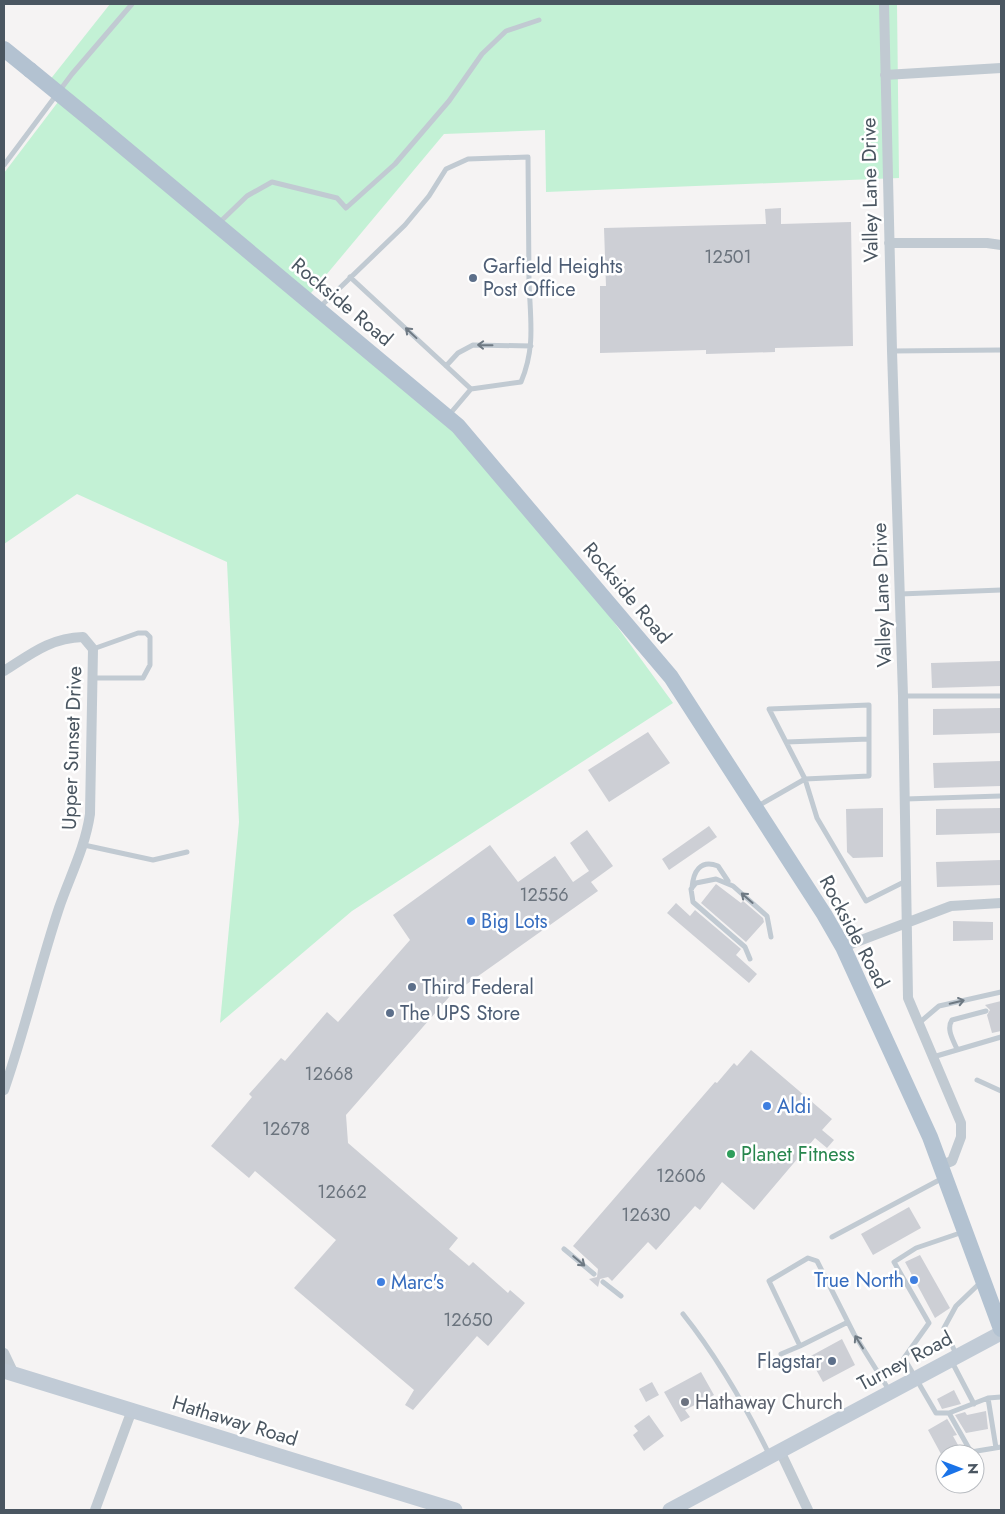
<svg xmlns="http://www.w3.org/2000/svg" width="1005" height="1514" font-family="Jost,sans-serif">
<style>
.green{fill:#c3f1d5}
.building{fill:#cdcfd5}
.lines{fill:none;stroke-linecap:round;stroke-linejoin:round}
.lane{stroke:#c1cad2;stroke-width:5}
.street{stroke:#c1cad2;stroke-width:10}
.secondary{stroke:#c1cbd6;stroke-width:15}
.primary{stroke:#b3c2d1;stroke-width:16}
.primary-bridge{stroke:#b3c2d1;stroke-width:16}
.oneway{stroke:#6e7983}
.service-dot{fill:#5c6f8a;stroke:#fff;stroke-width:2}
.shop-dot{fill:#3f7fe0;stroke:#fff;stroke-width:2}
.leisure-dot{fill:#2e9e5b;stroke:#fff;stroke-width:2}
.worship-dot{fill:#6b7280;stroke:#fff;stroke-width:2}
.labels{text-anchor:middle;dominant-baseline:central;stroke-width:5;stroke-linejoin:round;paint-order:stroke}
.number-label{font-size:18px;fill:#6b747e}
.street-label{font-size:20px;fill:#4a5661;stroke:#fff}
.service-label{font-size:20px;fill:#4e5e75;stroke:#fff;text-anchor:start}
.shop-label{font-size:20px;fill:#366cbe;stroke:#fff;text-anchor:start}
.leisure-label{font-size:20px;fill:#27864d;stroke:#fff;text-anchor:start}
.worship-label{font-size:20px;fill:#5b616d;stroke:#fff;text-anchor:start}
</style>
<rect width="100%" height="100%" fill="#f5f3f3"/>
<path class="green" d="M110,4H897L899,178L546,192L545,130L444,134L306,299L458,426L551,536L673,703L352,911L220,1023L239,822L227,562L77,494L4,544V173L61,98L49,81Z"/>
<path class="building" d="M781,208V224L851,222L853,346L775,348V352L706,354V350L600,353V286H606L604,228L766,224L765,209Z
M1001,661V686L932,688L931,663Z
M1001,708V733L933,735V709Z
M648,732L670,763L609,802L588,770Z
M1001,761V786L934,788L933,763Z
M883,808V857L853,858L847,852L846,809Z
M1001,808V833L936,835V809Z
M709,826L717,837L669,870L662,859Z
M587,830L613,866L591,882L598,891L450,996L346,1115L348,1143L458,1238L449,1249L469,1266L473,1262L508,1293L510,1290L525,1303L488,1346L477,1336L413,1410L405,1405L414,1390L294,1288L336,1240L255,1171L249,1178L211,1146L252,1097L249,1094L281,1058L285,1061L327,1012L338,1022L410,940L393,915L490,845L518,882L555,856L573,882L589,871L570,843Z
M1001,860V885L937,887L936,862Z
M716,884L741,903L743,901L763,918L764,922L746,942L701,903Z
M676,903L690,916L695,910L741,949L736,955L757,974L749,983L667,913Z
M953,921L993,922V940L953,941Z
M1001,1001V1031L992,1033L987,1015L990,1010L985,1005Z
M751,1050L832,1119L822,1130L834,1140L827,1148L815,1138L754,1210L722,1182L700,1210L695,1206L656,1250L648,1242L612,1281L608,1277L600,1279L598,1287L589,1279L597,1277L598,1269L573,1246L715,1082L717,1083L734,1063L737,1066Z
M909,1207L921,1228L873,1255L861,1234Z
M920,1255L950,1308L935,1318L905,1262Z
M842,1339L855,1365L823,1382L809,1357Z
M701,1372L714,1395L685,1410L690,1417L681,1422L664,1392Z
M652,1382L659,1395L646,1402L639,1389Z
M954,1390L961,1404L942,1409L937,1399Z
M986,1411L988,1429L966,1433L955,1415L965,1412L967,1415Z
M649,1415L664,1436L644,1451L633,1435L638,1431L634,1426Z
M946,1417L957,1435L953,1436L963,1454H941L928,1430L947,1419Z"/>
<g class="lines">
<path class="lane" d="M4,165L72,74L132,4
M219,223L247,196L272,182L337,198L346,208L395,164L449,101L482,54L506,31L539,20
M350,277L471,389L449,415
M320,307L405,225L429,196L446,169L468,159L528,157C528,198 529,239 529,280C530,318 536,347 521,382L471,389
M892,351L1001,350
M446,366L458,353L473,345L531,346
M900,594L1001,590
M93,678H143L150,665V637L146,633H138L93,649
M903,696H1001
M786,742L869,739
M905,799L1001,796
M758,806L805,779L869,776V705L769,709L805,779L817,818L866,901L906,881
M84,845L153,860L187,852
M692,888C693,872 700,859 718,866L728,881
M750,959L745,947L693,902L691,889L696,883L716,879L733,886L767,916L771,937
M919,1023L939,1006L1001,992
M957,1049C953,1040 946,1029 952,1020L986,1011
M933,1057L1001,1037
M977,1080L1001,1091
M832,1237L943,1178
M564,1249L594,1274
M603,1282L621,1296
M683,1314C718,1358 745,1405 770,1456
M800,1346L848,1322
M781,1354L800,1346L769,1281L808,1258L817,1261L854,1334L889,1390
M956,1354L944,1328L956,1306L981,1282
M952,1362L974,1404
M988,1398L1001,1397
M949,1413H936L904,1358L929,1323L894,1262L916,1248L963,1232
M996,1448L988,1398L949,1413L971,1452L1001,1447"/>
<path class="street" d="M884,4L892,351L903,696L908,998L961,1123V1137L952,1161L942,1165
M885,75L1001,68
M889,243H987L1001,245
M4,671C31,654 50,638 83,637L93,649L90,814C85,848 70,876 59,908C39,968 25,1030 4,1090
M843,947L951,906L1001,903
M4,1353L14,1374
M780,1451L808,1510
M95,1510L132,1410"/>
<path class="secondary" d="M4,1371L455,1510
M670,1510L1001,1333"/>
<path class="primary" d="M4,49L30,70
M96,124L458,426L671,677L824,914L843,947L930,1137L1001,1329"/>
<path class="primary-bridge" d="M30,70L96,124"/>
</g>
<defs><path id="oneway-shaft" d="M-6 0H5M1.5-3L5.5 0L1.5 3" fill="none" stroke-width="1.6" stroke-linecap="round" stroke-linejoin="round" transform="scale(1.25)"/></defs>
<g class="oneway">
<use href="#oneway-shaft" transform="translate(411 333) rotate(-137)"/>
<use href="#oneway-shaft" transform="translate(485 345) rotate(-179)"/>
<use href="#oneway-shaft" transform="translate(747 898) rotate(-139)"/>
<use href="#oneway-shaft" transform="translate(957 1002) rotate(-13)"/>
<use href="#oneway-shaft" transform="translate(579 1261) rotate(40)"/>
<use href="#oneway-shaft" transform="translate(859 1342) rotate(-122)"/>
</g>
<g class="service-dot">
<circle cx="473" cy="278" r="5"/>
<circle cx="412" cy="987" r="5"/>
<circle cx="390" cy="1013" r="5"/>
<circle cx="832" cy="1361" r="5"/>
</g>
<g class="shop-dot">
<circle cx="471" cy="921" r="5"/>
<circle cx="767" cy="1106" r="5"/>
<circle cx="914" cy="1280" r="5"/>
<circle cx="381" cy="1282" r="5"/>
</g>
<circle class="leisure-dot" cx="731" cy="1154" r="5"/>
<circle class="worship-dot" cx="685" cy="1402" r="5"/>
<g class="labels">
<g class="number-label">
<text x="728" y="257">12501</text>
<text x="544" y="895">12556</text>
<text x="329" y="1074">12668</text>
<text x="286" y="1129">12678</text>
<text x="681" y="1176">12606</text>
<text x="342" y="1192">12662</text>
<text x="646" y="1215">12630</text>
<text x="468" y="1320">12650</text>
</g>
<g class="street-label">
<text transform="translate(870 190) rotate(-91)">Valley Lane Drive</text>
<text transform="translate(342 302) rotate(40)">Rockside Road</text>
<text transform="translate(627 593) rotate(50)">Rockside Road</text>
<text transform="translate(882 595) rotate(-92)">Valley Lane Drive</text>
<text transform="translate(72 748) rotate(-88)">Upper Sunset Drive</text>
<text transform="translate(854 932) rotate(62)">Rockside Road</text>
<text transform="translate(905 1361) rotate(-28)">Turney Road</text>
<text transform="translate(235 1421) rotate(17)">Hathaway Road</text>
</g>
<g class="service-label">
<text x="483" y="266">Garfield Heights<tspan x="483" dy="23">Post Office</tspan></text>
<text x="422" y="987">Third Federal</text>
<text x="400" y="1013">The UPS Store</text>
<text x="822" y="1361" text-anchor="end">Flagstar</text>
</g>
<g class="shop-label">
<text x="481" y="921">Big Lots</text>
<text x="777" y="1106">Aldi</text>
<text x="904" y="1280" text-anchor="end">True North</text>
<text x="391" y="1282">Marc's</text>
</g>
<g class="leisure-label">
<text x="741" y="1154">Planet Fitness</text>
</g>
<g class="worship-label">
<text x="695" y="1402">Hathaway Church</text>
</g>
</g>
<rect width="1005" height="1514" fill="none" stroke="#4a5661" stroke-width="10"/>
<g transform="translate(960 1469) rotate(89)"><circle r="24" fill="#ffffff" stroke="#b7bbc0"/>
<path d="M0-4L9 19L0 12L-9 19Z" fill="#1a73e8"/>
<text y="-8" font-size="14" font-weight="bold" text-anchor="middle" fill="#4a5661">N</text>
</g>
</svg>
